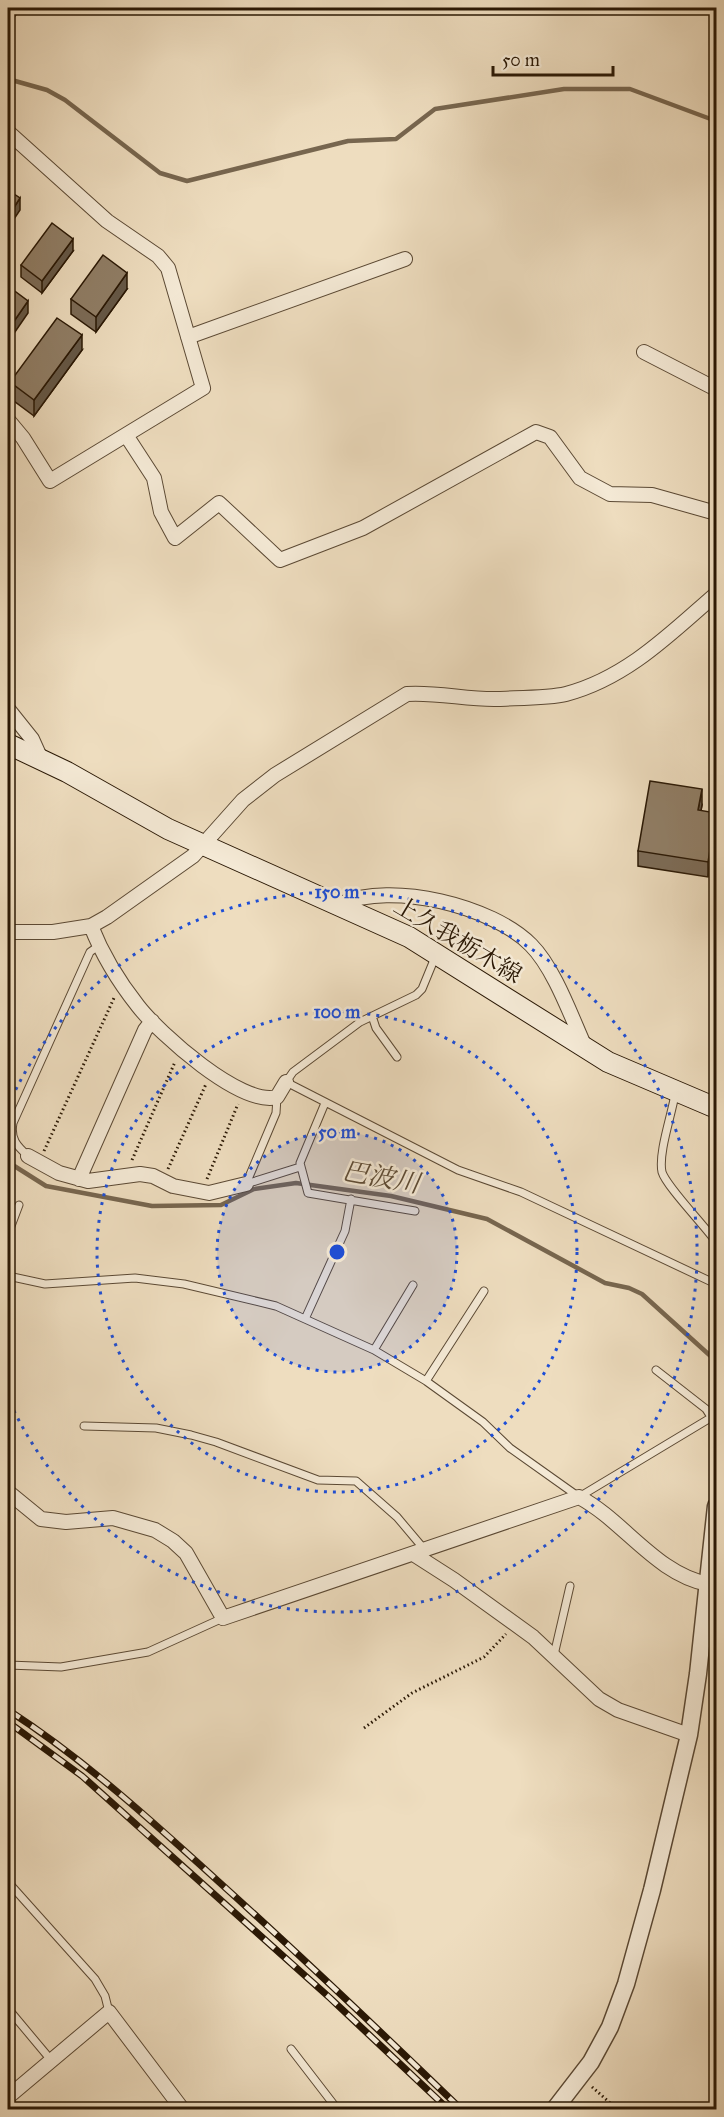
<svg xmlns="http://www.w3.org/2000/svg" width="724" height="2117" font-family="'IM FELL Great Primer','Noto Serif JP',serif">
<style>
.lines{fill:none;stroke-linecap:round;stroke-linejoin:round}
.stream{stroke:#77664f;stroke-width:4.5}
.service-casing{stroke:#5b4934;stroke-width:9}
.minor-casing{stroke:#5b4934;stroke-width:16}
.tertiary-casing{stroke:#5b4934;stroke-width:19}
.secondary-casing{stroke:#2a1805;stroke-width:22}
.path{stroke:#2a1805;stroke-width:3;stroke-dasharray:1.5 3;stroke-linecap:butt}
.service{stroke:#f4e9d5;stroke-width:7}
.minor{stroke:#f4e9d5;stroke-width:14}
.tertiary{stroke:#f4e9d5;stroke-width:16}
.secondary{stroke:#f4e9d5;stroke-width:20}
.rail-casing{stroke:#2a1805;stroke-width:7}
.rail{stroke:#f4e9d5;stroke-width:4.5;stroke-dasharray:14;stroke-linecap:butt}
.wall{fill:#7c6c58;stroke:#2a1805;stroke-width:1.5}
.shaded-wall{fill:#655847;stroke:#2a1805;stroke-width:1.5}
.building{fill:#907e66;stroke:#2a1805;stroke-width:1.5}
.ring{fill:none;stroke:#1d4ed8;stroke-width:3;stroke-dasharray:3 6}
.labels{text-anchor:middle;dominant-baseline:central;stroke-width:5;stroke-linejoin:round;paint-order:stroke}
.street-label{font-size:24px;fill:#2a1805;stroke:#f4e9d5}
.water-label{font-size:26px;font-style:italic;fill:#5e4c36;stroke:#f4e9d5}
.centre{fill:#1d4ed8;stroke:#f4e9d5;stroke-width:3}
.ring-label{font-size:18px;text-anchor:middle;font-weight:bold;fill:#1d4ed8;stroke:#f4e9d5;stroke-width:5;stroke-linejoin:round;paint-order:stroke}
</style>
<rect width="100%" height="100%" fill="#eeddbf"/>
<filter id="stains"><feTurbulence type="fractalNoise" baseFrequency=".00333" numOctaves="4"/><feColorMatrix values="0 0 0 0 .2 0 0 0 0 .09 0 0 0 0 .02 0 0 0 .5 -.17"/></filter>
<radialGradient id="worn" r=".72"><stop offset=".6" stop-color="#630" stop-opacity="0"/><stop offset="1" stop-color="#630" stop-opacity=".3"/></radialGradient>
<g class="lines">
<path class="stream" d="M8,79L47,90L65,100L160,173L187,181L348,141L396,139L435,109L564,89H630L716,121
M8,1162L46,1186L152,1206L221,1205L254,1189L296,1183L391,1196L487,1219L605,1283L629,1288L642,1294L716,1361"/>
<g class="service-casing">
<path id="service" d="M436,955L422,989L416,995L360,1022L293,1072L286,1082L458,1170L521,1192L716,1284
M372,1016L376,1028L397,1057
M675,1094C672,1114 658,1153 662,1172C666,1186 705,1226 716,1242
M325,1103L300,1163L308,1193L415,1211
M28,1156C17,1146 10,1139 13,1123L90,952L100,945
M246,1184L276,1113L277,1097
M246,1184L300,1167
M8,1234L19,1205
M8,1276L45,1284L135,1278L184,1284L276,1306L374,1350L426,1381L483,1422L510,1448L579,1497L712,1417
M305,1319L345,1231L351,1199
M374,1350L413,1285
M656,1370L706,1409L716,1425
M426,1381L484,1291
M84,1426L156,1428L191,1435L216,1442L318,1480L356,1481L397,1517L424,1549
M554,1655L570,1586
M8,1665L61,1667L148,1652L223,1618
M8,1882L95,1979L105,1996L109,2012
M10,2011L51,2060
M291,2049L338,2110"/>
</g>
<g class="minor-casing">
<path id="minor" d="M8,132L107,221L158,256L168,268L203,388L50,481L23,438L8,420
M188,337L405,259
M644,352L716,389
M126,435L154,478L161,512L175,538L219,503L280,560L363,528L536,432L550,437L580,478L610,494L652,495L716,513
M8,709L32,739L41,759
M341,904C391,881 493,906 531,945C554,968 571,1016 585,1047
M91,926C102,954 119,982 138,1006C159,1033 241,1107 277,1097L286,1082
M8,932H53L91,926L107,917L193,856L243,800L275,775L407,694C438,692 468,700 498,699C516,698 550,698 566,694C627,678 671,633 716,594
M28,1156L59,1173L88,1181L140,1174L153,1176L173,1186L209,1193L246,1184
M79,1179L145,1030L152,1021
M8,1492L41,1519L66,1522L113,1518L155,1530L173,1541L186,1553L223,1618L579,1497C624,1521 656,1574 708,1584
M415,1555L454,1580L533,1637L599,1699L618,1710L689,1735
M8,2097L109,2012L183,2110"/>
</g>
<g class="tertiary-casing">
<path id="tertiary" d="M8,11L10,8
M554,2110L591,2062L610,2027L626,1984L652,1890L689,1735L698,1674L716,1506"/>
</g>
<g class="secondary-casing">
<path id="secondary" d="M8,744L67,772L168,829L409,937L608,1062L716,1108"/>
</g>
<path class="path" d="M44,1151L114,998
M132,1160L175,1062
M168,1169L206,1084
M207,1179L238,1104
M364,1728L412,1693L484,1657L506,1634
M592,2087L618,2110"/>
<use href="#service" class="service"/>
<use href="#minor" class="minor"/>
<use href="#tertiary" class="tertiary"/>
<use href="#secondary" class="secondary"/>
<g class="rail-casing">
<path id="rail" d="M8,1710C85,1760 152,1821 219,1882C301,1956 382,2033 462,2110
M8,1722L82,1776L330,1998L449,2110"/>
</g>
<use href="#rail" class="rail"/>
</g>
<path class="wall" d="M73,251L42,293L21,277V265Z
M127,289L96,332L71,314V299Z
M82,350L34,416L10,398V382Z
M702,805L701,811L716,829L708,877L638,866V851Z
M717,977V1005L710,1001V989Z"/>
<path class="shaded-wall" d="M20,198V210L8,228V217Z
M73,239V251L42,293V281Z
M127,273V289L96,332V317Z
M28,301V313L8,342V330Z
M82,335V350L34,416V400Z
M702,789V805L698,826V810Z
M716,813V829L708,877V862Z"/>
<path class="building" d="M8,190L20,198L8,217Z
M52,223L73,239L42,281L21,265Z
M103,255L127,273L96,317L71,299Z
M8,286L28,301L8,330Z
M57,318L82,335L34,400L10,382Z
M650,781L702,789L698,810L716,813L708,862L638,851Z
M717,977V993L710,989Z"/>
<circle cx="337" cy="1252" r="120" fill="#1d4ed8" fill-opacity=".12"/>
<g class="ring">
<circle cx="337" cy="1252" r="120"/>
<circle cx="337" cy="1252" r="240"/>
<path d="M8 1106A360 360 0 1 1 8 1398"/>
</g>
<g class="labels">
<g class="street-label">
<text transform="translate(458 940) rotate(31)">上久我栃木線</text>
</g>
<g class="water-label">
<text transform="translate(381 1177) rotate(10)">巴波川</text>
</g>
</g>
<circle cx="337" cy="1252" r="9" class="centre"/>
<g class="ring-label">
<text x="337" y="898">150 m</text>
<text x="337" y="1018">100 m</text>
<text x="337" y="1138">50 m</text>
</g>
<rect width="724" height="2117" fill="none" stroke="#eeddbf" stroke-width="30"/>
<rect x="9" y="9" width="706" height="2099" fill="none" stroke="#2a1805" stroke-width="3"/>
<rect x="15" y="15" width="694" height="2087" fill="none" stroke="#2a1805" stroke-width="1.5"/>
<path d="M493 66v9h120v-9" fill="none" stroke="#2a1805" stroke-width="3"/>
<text x="502" y="66" font-size="18" fill="#2a1805" stroke="#f4e9d5" stroke-width="4.5" paint-order="stroke">50 m</text>
<rect width="100%" height="100%" filter="url(#stains)"/>
<rect width="100%" height="100%" fill="url(#worn)"/>
</svg>
